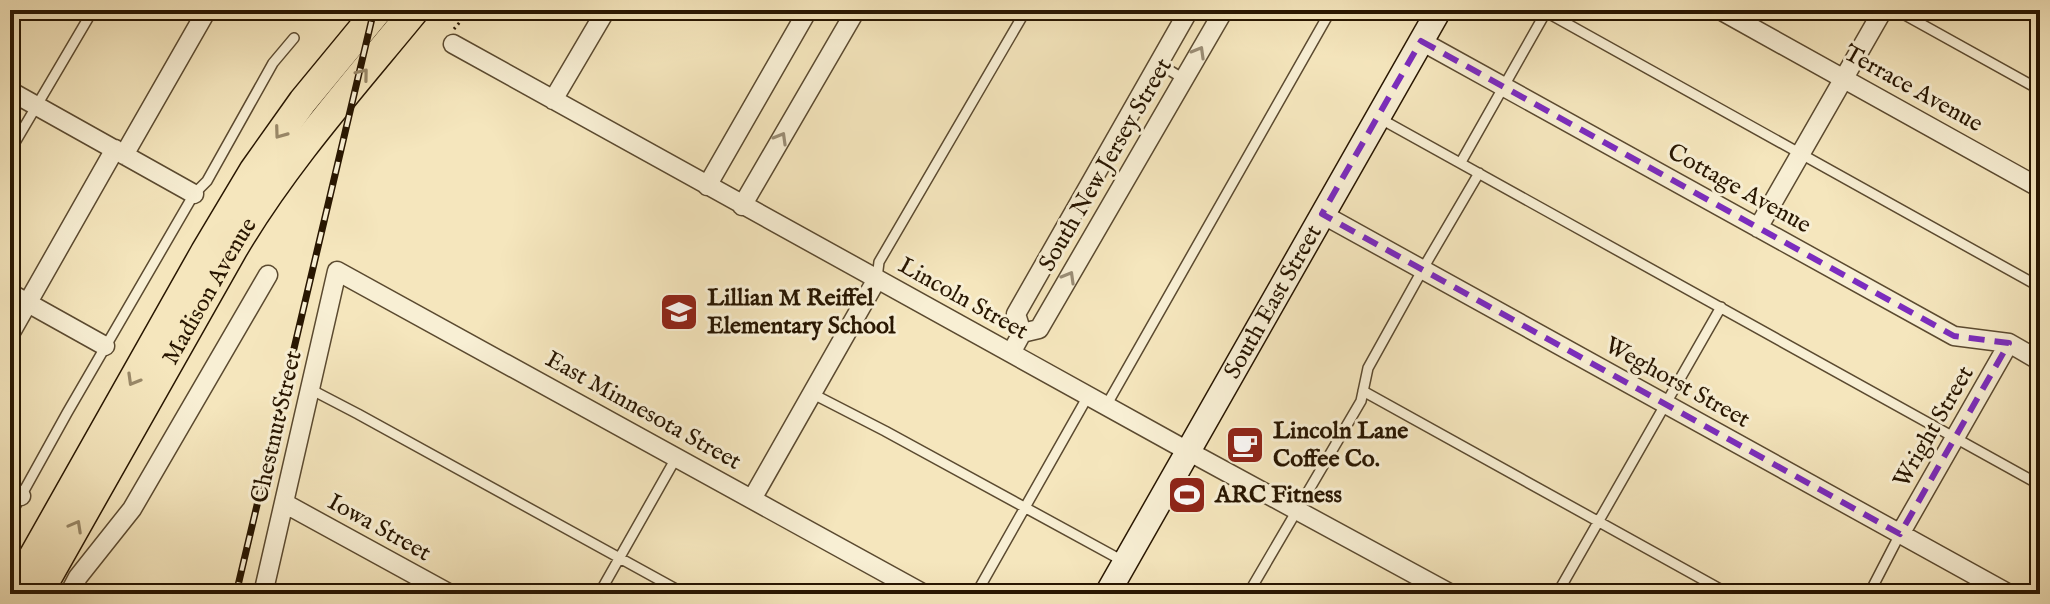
<svg xmlns="http://www.w3.org/2000/svg" width="2050" height="604" font-family="'IM FELL English',serif">
<style>
.lines{fill:none;stroke-linecap:round;stroke-linejoin:round}
.lane-casing{stroke:#5b4a30;stroke-width:12}
.street-casing{stroke:#5b4a30;stroke-width:21}
.secondary-casing{stroke:#281601;stroke-width:27}
.primary-casing{stroke:#281601;stroke-width:31}
.path{stroke:#281601;stroke-width:3;stroke-dasharray:2 4;stroke-linecap:butt}
.lane{stroke:#f8efd4;stroke-width:9}
.street{stroke:#f8efd4;stroke-width:18}
.secondary{stroke:#f8efd4;stroke-width:24}
.primary{stroke:#f5e6bd;stroke-width:28}
.rail-casing{stroke:#281601;stroke-width:7}
.rail{stroke:#f8efd4;stroke-width:4;stroke-dasharray:12;stroke-linecap:butt}
.oneway{stroke:#9a8d75}
.oneway2{stroke:#998868}
.marked{fill:none;stroke:#7b2cbf;stroke-width:6;stroke-dasharray:16 10;stroke-linejoin:round}
.labels{text-anchor:middle;dominant-baseline:central;stroke-width:6;stroke-linejoin:round;paint-order:stroke}
.street-label{font-size:24px;fill:#281601;stroke:#f8efd4}
.poi-label{font-size:24px;font-weight:bold;fill:#281601;stroke:#f8efd4;text-anchor:start}
</style>
<rect width="100%" height="100%" fill="#f5e6bd"/>
<filter id="stains"><feTurbulence type="fractalNoise" baseFrequency=".0025" numOctaves="4"/><feColorMatrix values="0 0 0 0 .2 0 0 0 0 .09 0 0 0 0 .02 0 0 0 .5 -.17"/></filter>
<radialGradient id="worn" r=".72"><stop offset=".6" stop-color="#630" stop-opacity="0"/><stop offset="1" stop-color="#630" stop-opacity=".3"/></radialGradient>
<g class="lines">
<g class="lane-casing">
<path id="lane" d="M1896,10L2040,90
M1546,12L2040,287
M1159,64L1184,79
M1379,118L2040,485
M10,151L93,10
M1461,162L1547,10
M877,278L879,262L1026,10
M310,389L358,414L685,594
M1363,391L1729,594
M813,394L885,431L1123,561
M1106,406L1331,10
M10,516L67,413L194,194L207,181L273,63L294,38
M599,594L676,458
M976,594L1088,396
M1248,594L1361,401L1368,368L1428,260L1479,173
M1557,594L1721,307
M1869,594L1900,534"/>
</g>
<g class="street-casing">
<path id="street" d="M1720,10L2040,188
M1421,41L1954,336L2009,343L2040,361
M453,44L1175,444L1451,594
M10,91L194,194
M553,100L606,10
M124,155L207,10
M707,186L808,10
M742,206L856,10
M1322,214L2009,594
M1758,228L1883,10
M10,293L105,346
M1022,333L1016,314L1189,10
M10,334L115,149
M1011,353L1022,333L1039,329L1224,10
M10,490L21,496
M752,499L877,279
M284,503L450,594
M1900,534L2009,343
M69,594L78,577L132,509L268,275
M263,594L337,271L924,594"/>
</g>
<g class="secondary-casing">
<g id="secondary">
<path id="s1" d="M1107,594L1439,10"/>
</g>
</g>
<g class="primary-casing">
<g id="primary">
<path d="M12,594L205,252L254,170L303,101L378,10"/>
<path id="s2" d="M38,594L232,251C283,164 351,88 415,10"/>
</g>
</g>
<path class="path" d="M454,29L470,10"/>
<use href="#lane" class="lane"/>
<use href="#street" class="street"/>
<use href="#secondary" class="secondary"/>
<use href="#primary" class="primary"/>
<g class="rail-casing">
<path id="rail" d="M236,594L374,10"/>
</g>
<use href="#rail" class="rail"/>
</g>
<defs><path id="oneway-chevron" d="M-2-3.5L2.5 0L-2 3.5" fill="none" stroke-width="1.6" stroke-linecap="round" stroke-linejoin="round" transform="scale(2)"/></defs>
<g class="oneway">
<use href="#oneway-chevron" transform="translate(1199 52) rotate(-60)"/>
<use href="#oneway-chevron" transform="translate(781 138) rotate(-60)"/>
<use href="#oneway-chevron" transform="translate(1069 277) rotate(-60)"/>
</g>
<g class="oneway2">
<use href="#oneway-chevron" transform="translate(363 74) rotate(-51)"/>
<use href="#oneway-chevron" transform="translate(280 133) rotate(126)"/>
<use href="#oneway-chevron" transform="translate(133 380) rotate(120)"/>
<use href="#oneway-chevron" transform="translate(76 526) rotate(-61)"/>
</g>
<path class="marked" d="M1421,41L1954,336L2009,343L1900,534L1322,214Z"/>
<defs>
<g id="school-square" transform="scale(2)"><rect x="-9" y="-9" width="18" height="18" rx="4" fill="#8f2418" stroke="#f8efd4"/><path d="M0-5L7-2L0 1L-7-2ZM-4 1L0 2.5L4 1V4Q0 6-4 4Z" fill="#fff"/></g>
<g id="cafe-square" transform="scale(2)"><rect x="-9" y="-9" width="18" height="18" rx="4" fill="#8f2418" stroke="#f8efd4"/><path d="M-5.5-4.5H6V0H3Q3 3.5 0 3.5H-2.5Q-5.5 3.5-5.5 0ZM3-3.2v2h1.7v-2ZM-6 4.5H4V6H-6Z" fill="#fff"/></g>
<g id="stadium-square" transform="scale(2)"><rect x="-9" y="-9" width="18" height="18" rx="4" fill="#8f2418" stroke="#f8efd4"/><path d="M0-5a6.5 5 0 1 0 0 10a6.5 5 0 1 0 0-10ZM-3.5-1.8h7v3.6h-7Z" fill="#fff"/></g>
</defs>
<g fill-rule="evenodd">
<use href="#school-square" x="679" y="312"/>
<use href="#cafe-square" x="1245" y="445"/>
<use href="#stadium-square" x="1187" y="495"/>
</g>
<g class="labels">
<g class="street-label">
<text transform="translate(1913 89) rotate(29)">Terrace Avenue</text>
<text transform="translate(1106 165) rotate(-60)">South New Jersey Street</text>
<text transform="translate(1739 189) rotate(29)">Cottage Avenue</text>
<text stroke="none"><textPath href="#s2" startOffset="348">Madison Avenue</textPath></text>
<text transform="translate(963 299) rotate(29)">Lincoln Street</text>
<text stroke="none"><textPath href="#s1" startOffset="336">South East Street</textPath></text>
<text transform="translate(1677 383) rotate(29)">Weghorst Street</text>
<text transform="translate(643 411) rotate(29)">East Minnesota Street</text>
<text transform="translate(277 427) rotate(-77)">Chestnut Street</text>
<text transform="translate(1934 427) rotate(-60)">Wright Street</text>
<text transform="translate(379 528) rotate(29)">Iowa Street</text>
</g>
<g class="poi-label">
<text x="707" y="298">Lillian M Reiffel<tspan x="707" dy="28">Elementary School</tspan></text>
<text x="1273" y="431">Lincoln Lane<tspan x="1273" dy="28">Coffee Co.</tspan></text>
<text x="1215" y="495">ARC Fitness</text>
</g>
</g>
<rect width="2050" height="604" fill="none" stroke="#f5e6bd" stroke-width="40"/>
<rect x="12" y="12" width="2026" height="580" fill="none" stroke="#281601" stroke-width="4"/>
<rect x="20" y="20" width="2010" height="564" fill="none" stroke="#281601" stroke-width="2"/>
<rect width="100%" height="100%" filter="url(#stains)"/>
<rect width="100%" height="100%" fill="url(#worn)"/>
</svg>
